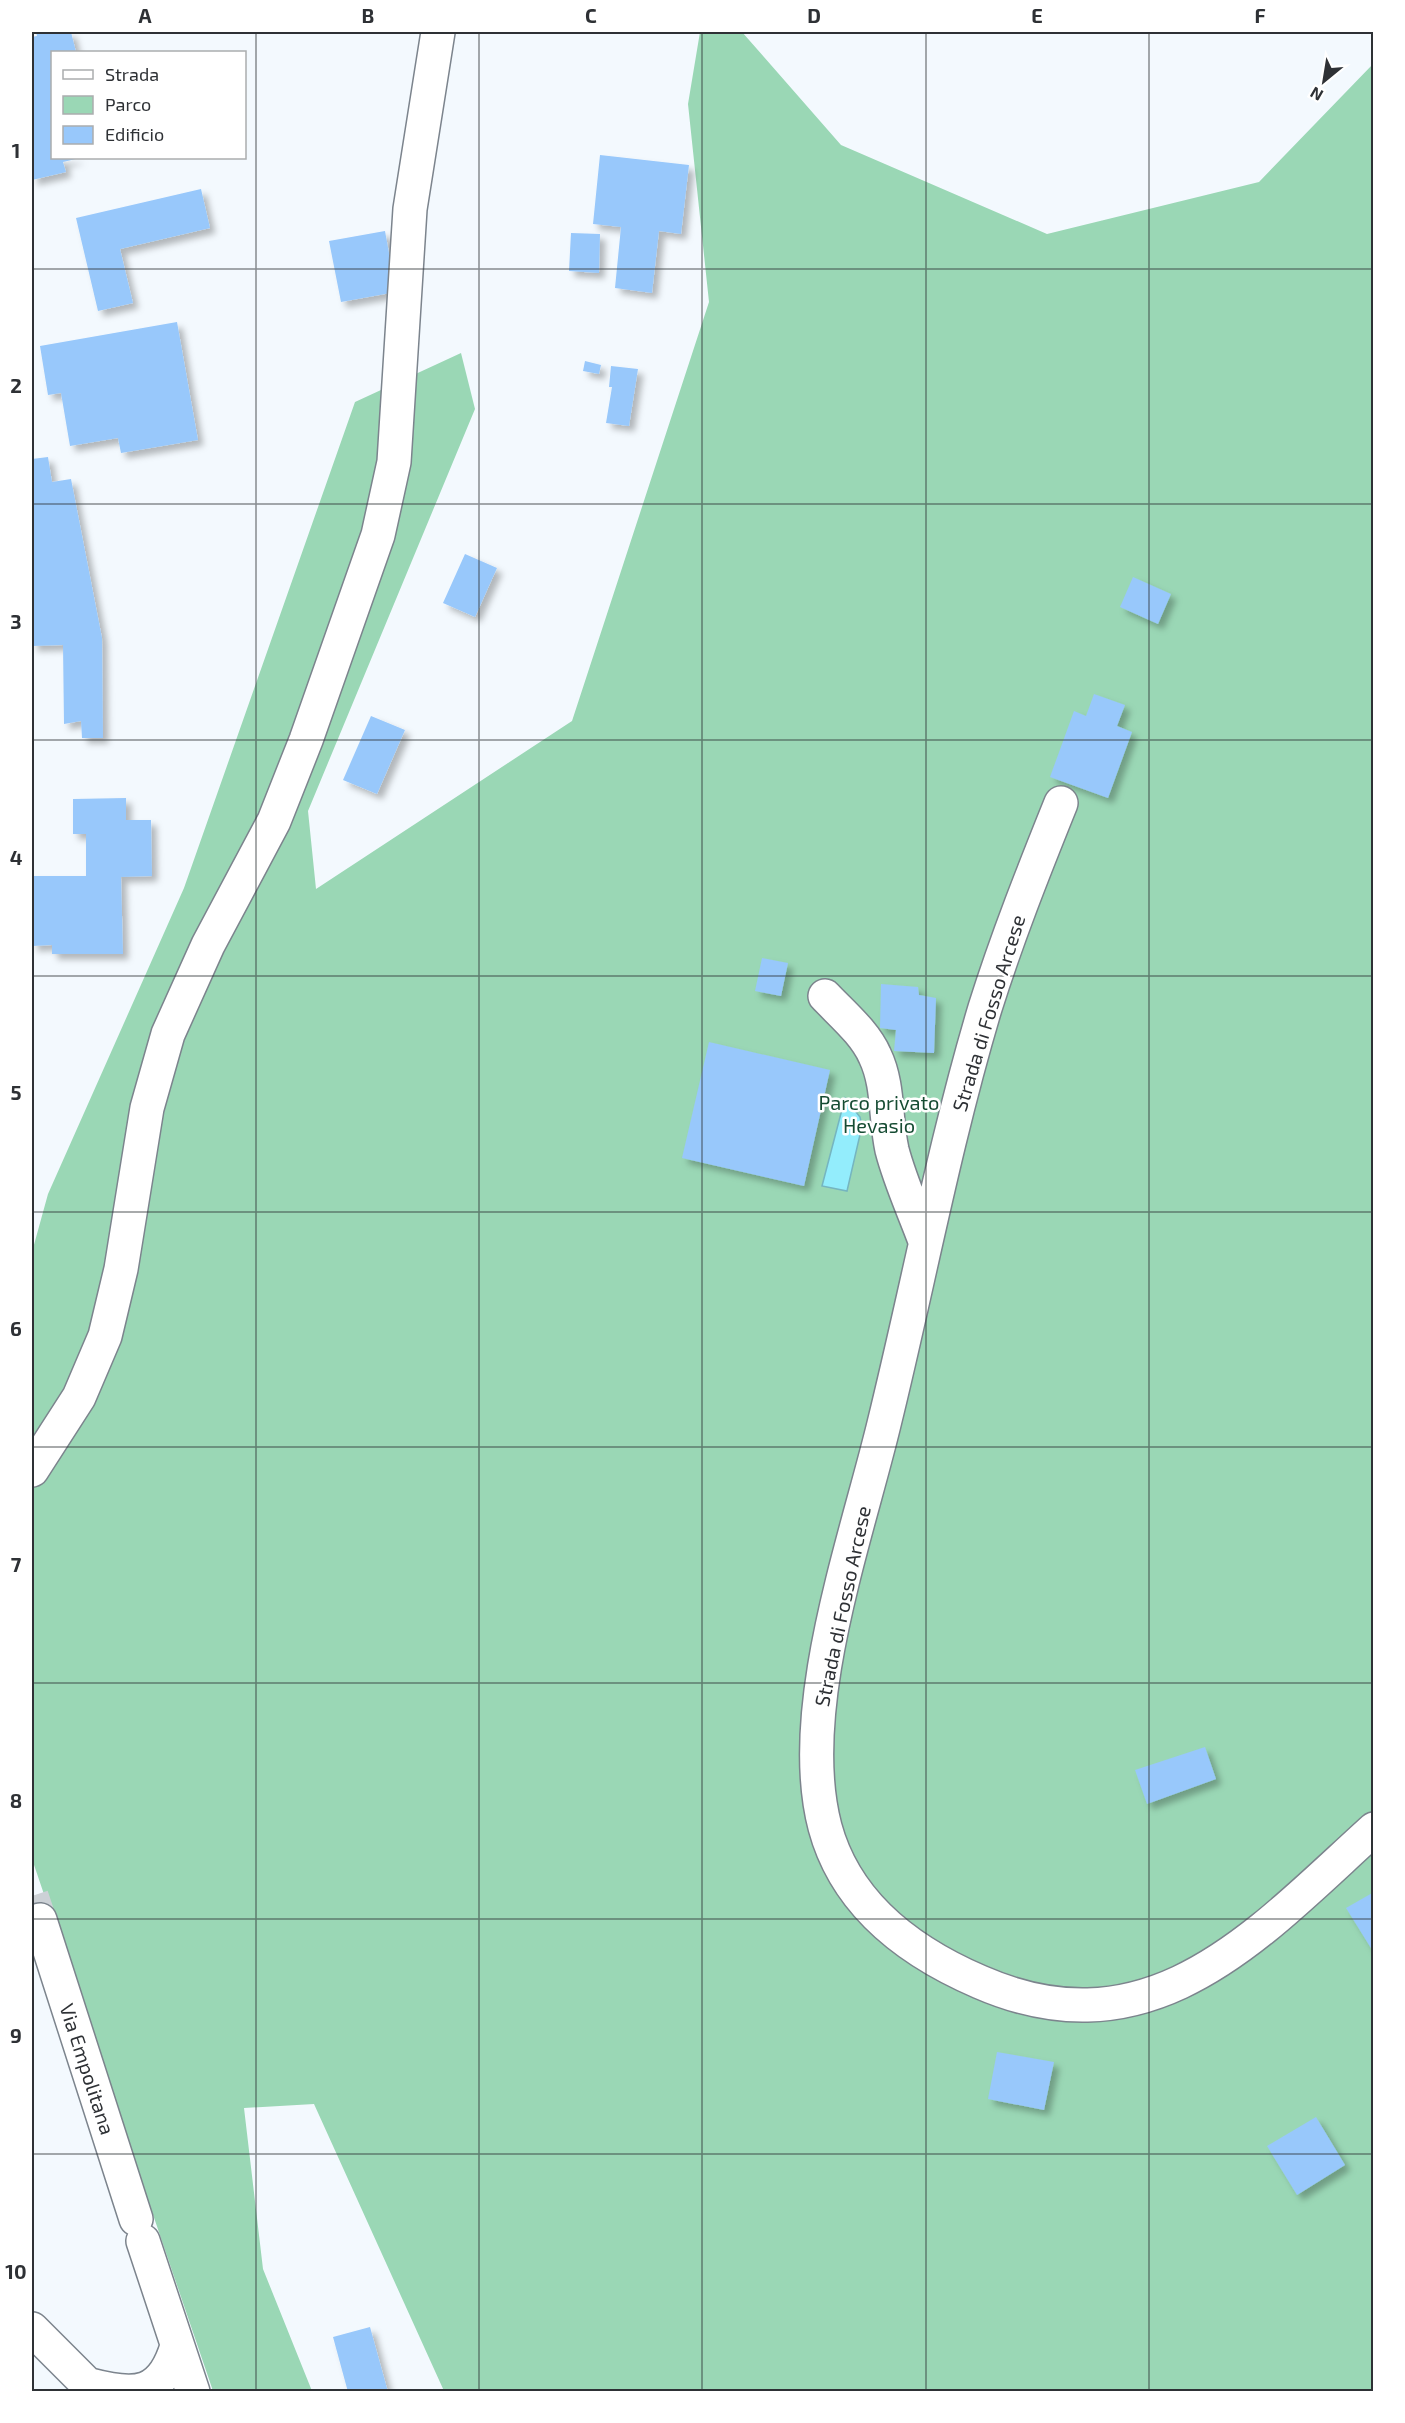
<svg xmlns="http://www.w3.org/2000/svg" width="1405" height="2423" font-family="'Exo 2',sans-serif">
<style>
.green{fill:#9ad7b5}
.water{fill:#93edfc;stroke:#75b5c0;stroke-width:1.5}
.building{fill:#98c8fb;filter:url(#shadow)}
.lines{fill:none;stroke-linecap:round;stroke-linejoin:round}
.major-tunnel{stroke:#ccd1d6;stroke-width:33;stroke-dasharray:33 16;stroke-linecap:butt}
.minor-casing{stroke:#7c848d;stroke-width:36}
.major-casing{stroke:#7c848d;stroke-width:36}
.minor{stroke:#fff;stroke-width:33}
.major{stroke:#fff;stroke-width:33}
.grid{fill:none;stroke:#2e3135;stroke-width:1.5;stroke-opacity:0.55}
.labels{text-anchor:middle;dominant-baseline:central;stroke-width:5;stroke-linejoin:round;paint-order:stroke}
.street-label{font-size:20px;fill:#2e3135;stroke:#fff}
.park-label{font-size:20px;fill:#164c33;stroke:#fff}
.neatline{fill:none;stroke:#2e3135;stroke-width:2}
.grid-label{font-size:20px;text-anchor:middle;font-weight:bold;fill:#2e3135}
</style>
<defs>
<filter id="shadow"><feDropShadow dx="5.5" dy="5.5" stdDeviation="3" flood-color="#0004"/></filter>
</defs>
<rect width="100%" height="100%" fill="#f3f9fe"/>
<path class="green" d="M700,32H742L841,145L1047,234L1259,182L1373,64V2391H444L314,2104L244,2108L263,2269L312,2391H213L32,1859V1252L48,1194L184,888L355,402L461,353L475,409L308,811L316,889L572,721L709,302L688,104Z"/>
<path class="water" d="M845,1098L860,1117L862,1126L847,1191L822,1186Z"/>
<path class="building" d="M36,32H71L76,52H52V158H80L63,162L66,172L32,180V37L37,36Z
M600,155L689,165L681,234L659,231L652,293L615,288L621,227L593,224Z
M201,189L210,228L120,249L133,303L98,311L76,218Z
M385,231L396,292L341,302L329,241Z
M571,233L600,234L599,273L569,271Z
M177,322L198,440L121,453L118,438L70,446L61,393L48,395L40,346Z
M585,361L601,365L599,374L583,371Z
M611,366L638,369L629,426L606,423L612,387H609Z
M48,457L52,482L71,479L102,638L103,738H82L81,721L64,724L63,645L32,646V459Z
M465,554L497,568L475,617L443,603Z
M1133,577L1171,594L1158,624L1120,607Z
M1094,694L1125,705L1117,726L1132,732L1108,798L1050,777L1074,711L1086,716Z
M371,716L405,730L377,794L343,780Z
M126,798V820H151L152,876L121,877L123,954H52V945L32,946V876H86V834H73V799Z
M762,958L788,963L781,996L755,991Z
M881,984L918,987L919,995L936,998L934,1053L894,1051L896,1030L880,1028Z
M709,1042L830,1070L804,1186L682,1158Z
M1205,1747L1216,1779L1147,1804L1135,1770Z
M1374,1892V1953L1346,1908Z
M997,2052L1054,2062L1044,2110L988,2099Z
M1316,2117L1345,2165L1297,2195L1267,2146Z
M370,2327L388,2392H348L333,2337Z"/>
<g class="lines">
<path class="major-tunnel" d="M32,1896L40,1920"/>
<g class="minor-casing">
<path id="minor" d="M1061,803C1034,870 1007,938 985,1008C944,1145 918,1286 884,1424C856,1540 794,1710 825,1827C846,1905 910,1952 980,1982C1152,2057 1258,1934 1374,1829
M825,996C842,1014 865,1033 875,1056C889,1085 885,1119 892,1150C900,1181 914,1211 925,1241
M32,1470L79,1397L105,1336L121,1269L147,1108L168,1034L208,945L274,821L306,740L378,535L394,462L410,209L438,32"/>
</g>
<g class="major-casing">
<path id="major" d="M40,1920L136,2219
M143,2241L193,2392
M32,2329L95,2392
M90,2385C136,2397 162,2396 177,2346"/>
</g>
<use href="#minor" class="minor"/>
<use href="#major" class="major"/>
</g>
<path class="grid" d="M256,32V2392M479,32V2392M702,32V2392M926,32V2392M1149,32V2392M32,269H1374M32,504H1374M32,740H1374M32,976H1374M32,1212H1374M32,1447H1374M32,1683H1374M32,1919H1374M32,2154H1374"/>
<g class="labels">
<g class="street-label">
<text transform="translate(988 1013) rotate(-73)">Strada di Fosso Arcese</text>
<text transform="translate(842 1606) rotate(-78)">Strada di Fosso Arcese</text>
<text transform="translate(88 2069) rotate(72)">Via Empolitana</text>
</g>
<g class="park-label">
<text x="879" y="1102">Parco privato<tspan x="879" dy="23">Hevasio</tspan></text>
</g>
</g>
<rect width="1405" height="2423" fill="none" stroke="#ffffff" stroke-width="66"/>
<rect x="51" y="51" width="195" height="108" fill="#ffffff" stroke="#abadae" stroke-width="1.5"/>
<rect x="63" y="70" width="30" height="9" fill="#ffffff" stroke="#abadae" stroke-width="1.5"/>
<text x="105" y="81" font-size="18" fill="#2e3135">Strada</text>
<rect x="63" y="96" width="30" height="18" fill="#9ad7b5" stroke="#abadae" stroke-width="1.5"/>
<text x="105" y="111" font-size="18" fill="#2e3135">Parco</text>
<rect x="63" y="126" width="30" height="18" fill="#98c8fb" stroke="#abadae" stroke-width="1.5"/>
<text x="105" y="141" font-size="18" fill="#2e3135">Edificio</text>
<g transform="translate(1324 81) rotate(210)" stroke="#ffffff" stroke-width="4.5" paint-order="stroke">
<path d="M0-4.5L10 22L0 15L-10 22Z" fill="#2e3135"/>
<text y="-9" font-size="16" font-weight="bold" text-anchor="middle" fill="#2e3135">N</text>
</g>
<rect x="33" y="33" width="1339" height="2357" class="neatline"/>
<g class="grid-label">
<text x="145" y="23">A</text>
<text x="368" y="23">B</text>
<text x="591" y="23">C</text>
<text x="814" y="23">D</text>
<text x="1037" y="23">E</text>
<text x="1260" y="23">F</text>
<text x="16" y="158">1</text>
<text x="16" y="393">2</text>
<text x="16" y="629">3</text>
<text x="16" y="865">4</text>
<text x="16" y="1100">5</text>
<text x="16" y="1336">6</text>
<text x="16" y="1572">7</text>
<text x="16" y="1808">8</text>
<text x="16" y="2043">9</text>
<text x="16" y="2279">10</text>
</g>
</svg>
